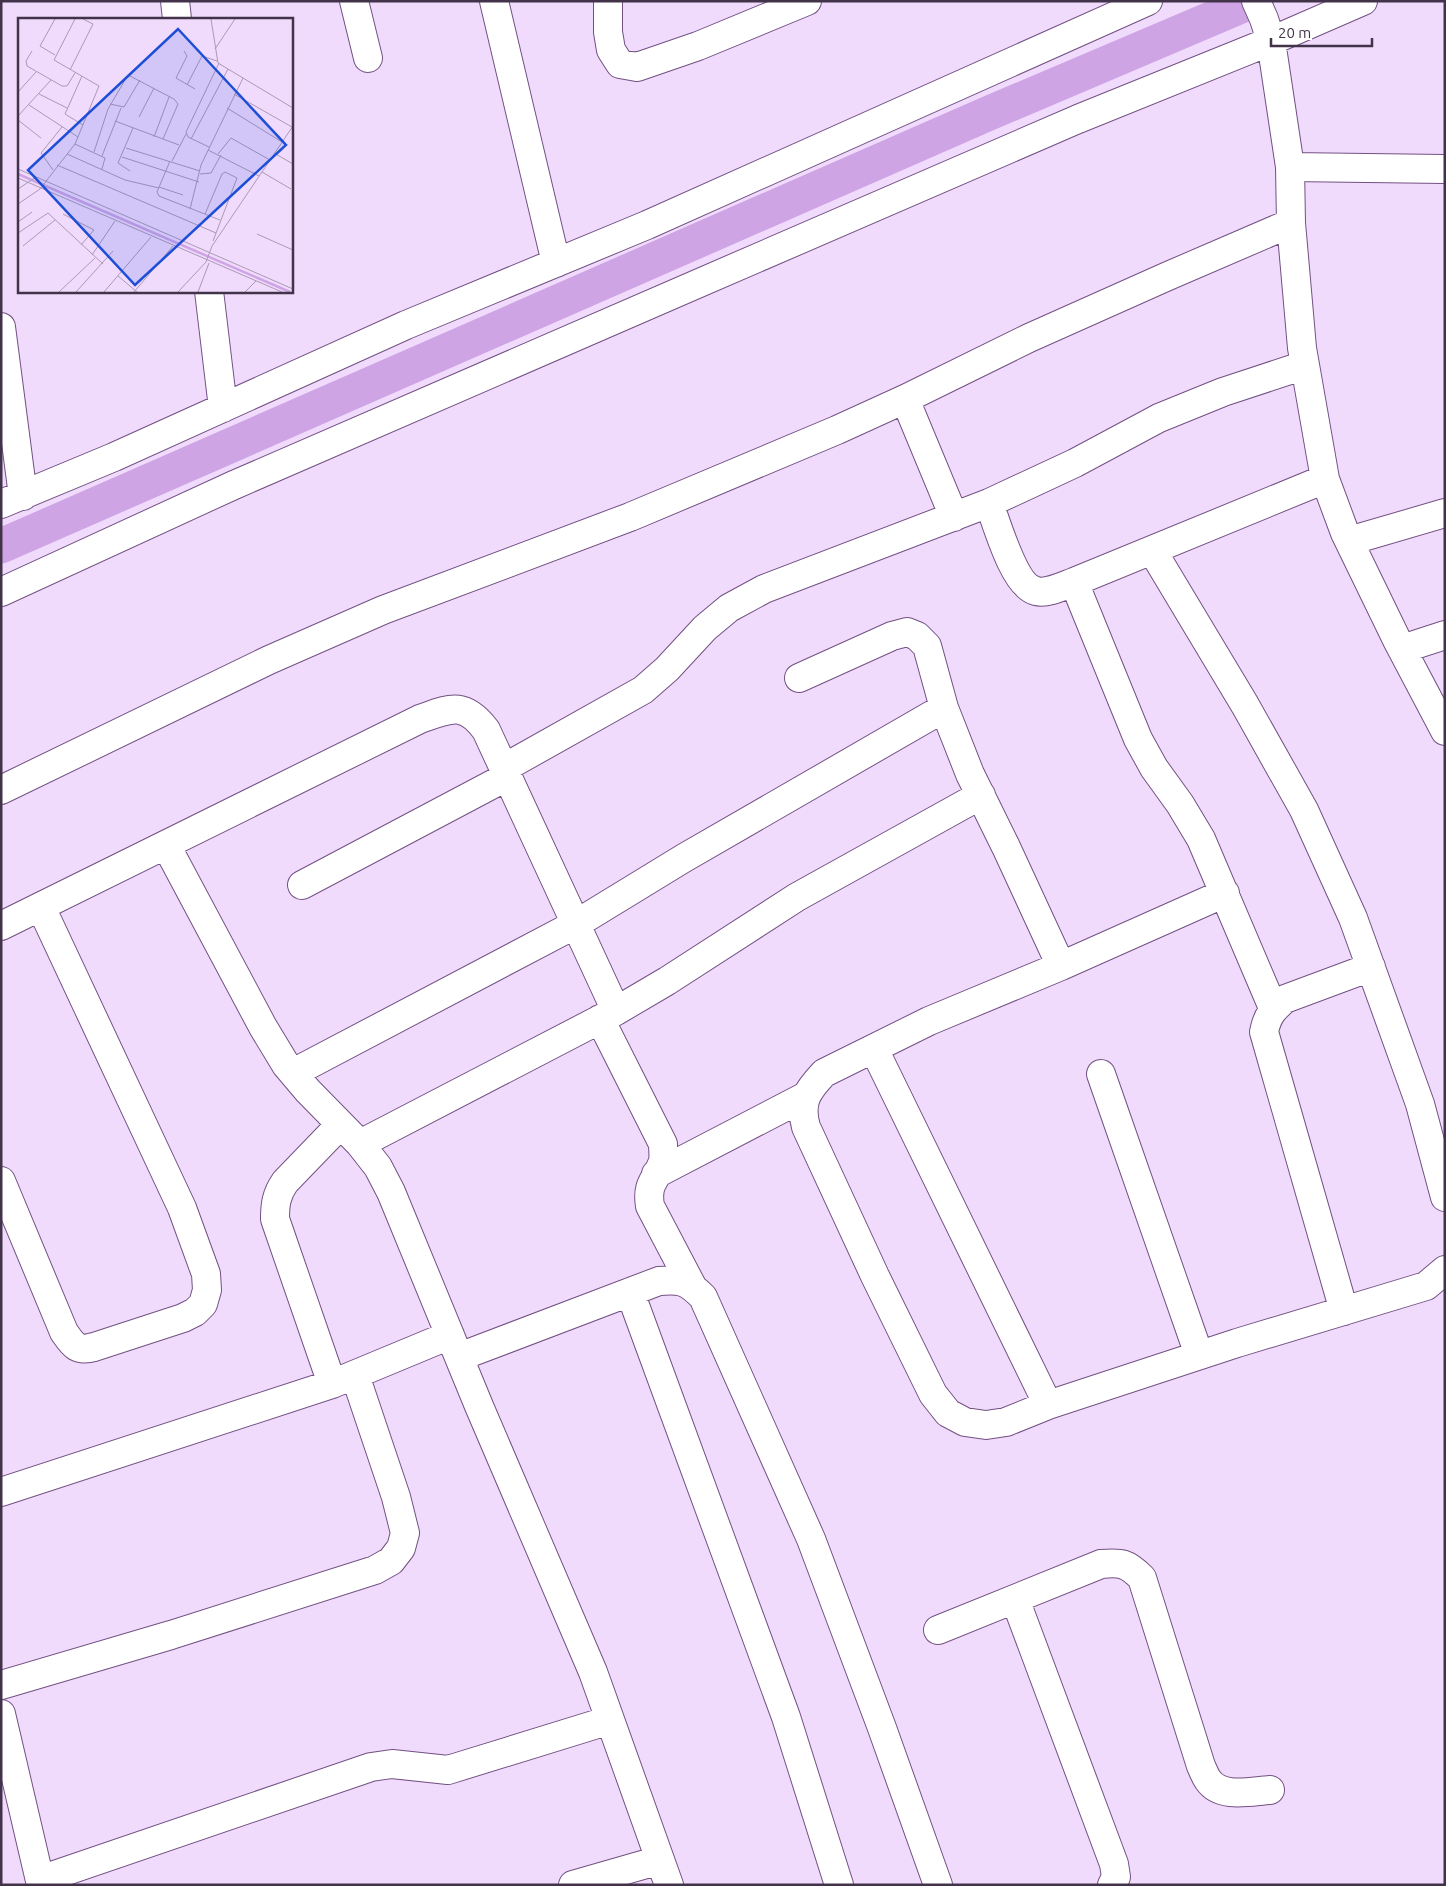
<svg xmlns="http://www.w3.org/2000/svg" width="1446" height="1886" font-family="Ubuntu,sans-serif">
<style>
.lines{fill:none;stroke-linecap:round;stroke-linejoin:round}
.canal{stroke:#cea4e4;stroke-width:35}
.street-casing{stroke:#725182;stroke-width:30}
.street{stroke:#fff;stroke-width:28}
.inset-river{fill:none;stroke:#cea4e4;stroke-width:2.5}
.inset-road{fill:none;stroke:#ab98b5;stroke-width:1}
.view{fill:#1d4ed8;fill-opacity:0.15;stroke:#1d4ed8;stroke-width:2.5}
.inset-edge{fill:none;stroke:#42334a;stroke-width:2.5}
</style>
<rect width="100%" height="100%" fill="#f1dbfd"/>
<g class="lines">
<path class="canal" d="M1,546L987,114L1253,1"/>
<g class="street-casing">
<path id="street" d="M175,1L177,19
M354,1L368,58
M494,1L556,263
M608,1V32L611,50L620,64L637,67L698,46L807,1
M1256,1L1264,19L1271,41L1290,167L1291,223L1302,348L1325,479L1345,533L1397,640L1445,731
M1290,167L1445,169
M209,291L223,408
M1,327L23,496
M905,399L954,517
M989,503C997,524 1014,586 1036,591C1047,594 1063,586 1074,582L1325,479
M1,504L114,457L406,325L647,225L1148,1
M1349,541L1445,513
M1152,550L1245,705L1304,810L1353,918L1420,1104L1445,1197
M1074,582L1138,739L1154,768L1180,804L1201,839L1273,1008
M1,592L234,485L697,284L1078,119L1271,41L1363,1
M1402,649L1445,635
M799,678L892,636L907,632L917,636L927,646L944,708L970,774L1006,847L1061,966
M504,768L643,690L667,669L705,628L729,608L764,589L989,503L1075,463L1159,418L1223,392L1305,365
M1,790L269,660L383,610L630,517L837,430L905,399L1029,338L1168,276L1291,223
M166,845L263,1027L286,1065L308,1091L360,1144L378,1167L391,1192L479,1406L593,1672L669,1885
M302,885L508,776
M1225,893L1061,966L929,1021L824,1073C807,1091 799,1102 806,1127L875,1276L933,1394L948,1413L965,1422L986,1425L1006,1422L1048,1405L1237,1343L1426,1286L1445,1270
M1,926L420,719C451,708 464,701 486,730L616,1011
M600,1019L663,1144C663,1149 664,1156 663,1161C657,1180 646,1182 650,1206L692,1286
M874,1049L1048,1405
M293,1073L576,924L684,858L944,708
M1101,1074L1199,1355
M360,1144L616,1011L667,981L797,897L981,795
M656,1174L806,1096
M1,1181L64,1332C73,1345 77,1352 94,1347L183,1318L195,1312L203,1304L207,1290L206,1274L182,1208L41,907
M630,1292L786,1717L839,1885
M1344,1311L1264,1032C1267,1016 1273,1009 1285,999L1371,967
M459,1357L659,1281C681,1279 687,1281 703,1297L811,1539L882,1728L938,1885
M332,1384L275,1219C275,1205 276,1195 285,1182L340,1125
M1,1492L332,1384L450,1335
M1015,1599L1114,1864L1116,1877L1112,1885
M938,1630L1101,1564C1121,1562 1127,1563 1142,1578L1201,1766C1203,1770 1205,1776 1208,1780C1221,1799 1251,1791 1270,1790
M1,1685L171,1635L375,1570L391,1561L401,1548L405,1533L396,1497L355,1375
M1,1714L41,1885
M40,1880L371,1767L392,1764L448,1770L610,1720
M573,1885L660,1860"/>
</g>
<use href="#street" class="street"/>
</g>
<g transform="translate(18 18)">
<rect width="275" height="275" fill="#f1dbfd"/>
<path class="inset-river" d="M0,156L272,274"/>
<path class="inset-road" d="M37,1L22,28L37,37M193,1L200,45L275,90M197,31L217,1M14,33L8,43L9,48L44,68H49L57,55M166,33L169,38L158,60L177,71M52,52L75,6L65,1M64,58L47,96L65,107M169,67L184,38L199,43M0,74L18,54M21,76L49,90M216,76L274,109M92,86L106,89L122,62M11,87L60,119M209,90L264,124M0,98L33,62M121,99L136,70M0,102L23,120M136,119L151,79M145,121L161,127M173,121L210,51M57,126L87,140L84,151M191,129L170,119L168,114L201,45M108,130L182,153M190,132L241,158M76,134L90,91L110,57L156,81L160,86L145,121L97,103M256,135L275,146M49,136L107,162L141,170M200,136L213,120L252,142M84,138L103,90M104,139L181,164M152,143L139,174L141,178L202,202M154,143L168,116M39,147L198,215M0,151L275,271M35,152L23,135L44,109M112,153L100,145L115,110M244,154L273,171M182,156L193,155L203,137M0,160L264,274M141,169L165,177M0,171L18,159M0,186L22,171L57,126L81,68L36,42L57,1M172,191L183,147L225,60M45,196L76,212L63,227M187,196L204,156L207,154L219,160L195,223M0,204L14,194M0,215L30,195L85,246M239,216L275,232M5,228L37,202M74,237L97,203M100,258L119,274M41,274L77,240M58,274L95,233M86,274L133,219M116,274L155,228M160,274L188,244L194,228L275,108M180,274L191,245M227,274L238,263"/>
<path class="view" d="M160,11L268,127L117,267L10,152Z"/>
<rect width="275" height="275" class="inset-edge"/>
</g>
<rect width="1446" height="1886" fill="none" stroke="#42334a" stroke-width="5"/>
<path d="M1271 38v8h101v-8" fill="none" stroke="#42334a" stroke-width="2.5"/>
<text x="1278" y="38" font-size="15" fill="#42334a" stroke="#ffffff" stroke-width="4" paint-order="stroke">20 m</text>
</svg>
